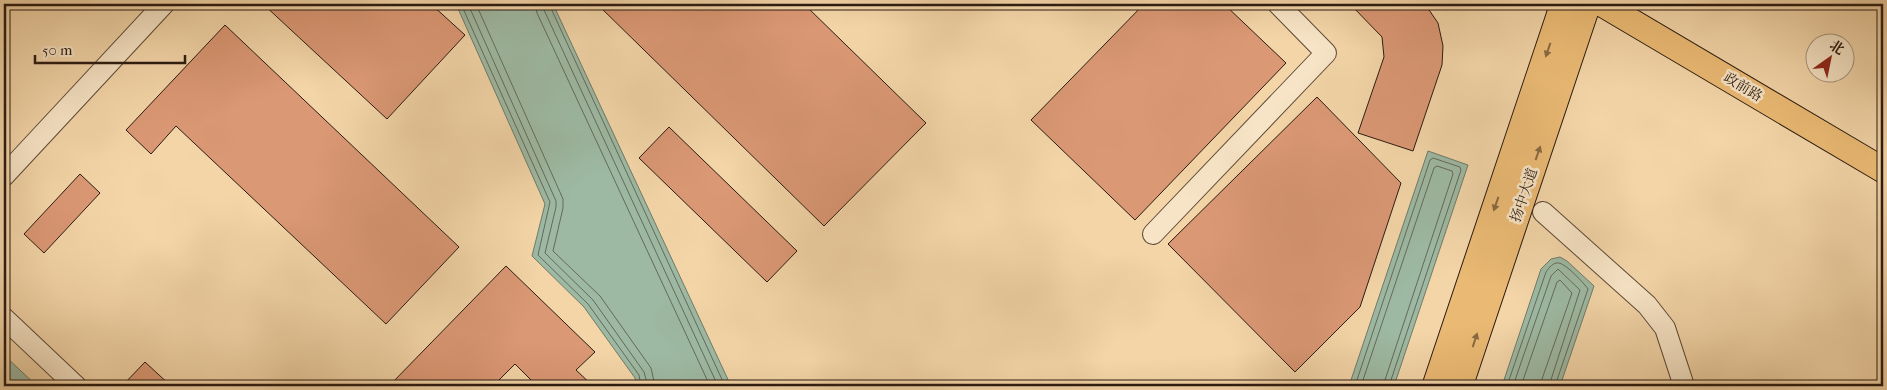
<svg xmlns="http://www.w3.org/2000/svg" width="1887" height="390" font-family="'IM FELL French Canon','Noto Serif SC',serif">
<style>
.water{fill:#9db9a3;stroke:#6f7a69}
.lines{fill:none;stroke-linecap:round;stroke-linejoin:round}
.shore{stroke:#646a5a;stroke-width:1}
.building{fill:#db9875;stroke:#2b1b11}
.minor-casing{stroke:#5d4a37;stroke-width:22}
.major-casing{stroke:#2b1b11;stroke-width:27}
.minor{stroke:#f7e4c6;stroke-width:20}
.major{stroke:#eaba74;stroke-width:25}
.oneway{fill:#8a6a42}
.labels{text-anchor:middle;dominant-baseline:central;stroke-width:5;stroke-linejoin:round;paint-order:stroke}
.street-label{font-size:14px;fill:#2b1b11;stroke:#f7e4c6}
</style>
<rect width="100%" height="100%" fill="#f3d5a8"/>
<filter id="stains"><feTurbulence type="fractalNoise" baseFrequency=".004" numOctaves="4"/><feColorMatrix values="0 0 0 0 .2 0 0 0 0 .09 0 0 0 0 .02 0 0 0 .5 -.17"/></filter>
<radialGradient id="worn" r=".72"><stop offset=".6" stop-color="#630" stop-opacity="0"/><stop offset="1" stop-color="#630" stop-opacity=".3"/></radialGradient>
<path class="water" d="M456,4H553L731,386H637L635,378L584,307L532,256L545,204Z
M1428,151L1468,165L1394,386H1349Z
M1560,257L1567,261L1594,286L1560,386H1502L1541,269L1551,259Z
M4,355L37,386H4Z"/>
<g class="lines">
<path class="shore" d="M461,4L550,202L538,255L588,304L639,375L641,386
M468,4L556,201V207L545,253L593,300L644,372L648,386
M476,4L563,199V208L553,251L600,296L651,368L655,386
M535,4L537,13L710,386
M543,4L544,10L718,386
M549,4L725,386
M1355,386L1430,160L1433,158L1460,167L1461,170L1389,386
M1361,386L1434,168L1437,166L1452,171L1453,174L1383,386
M1507,386L1546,272C1549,268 1553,262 1559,263C1566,264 1584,283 1588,289L1555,386
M1513,386L1551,276L1558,269L1580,290L1549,386
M1521,386L1557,282L1560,280L1572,293L1542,379L1541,386"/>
</g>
<path class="building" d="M263,4H431L465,35L387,119Z
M597,4H804L926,123L824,226Z
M1144,4H1224L1286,63L1135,220L1031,120Z
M1350,4H1425L1438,23L1443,46L1442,65L1413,151L1358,133L1384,57L1382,37Z
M225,25L459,247L386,324L176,126L151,154L126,130Z
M1317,97L1401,183L1360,307L1295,372L1168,244Z
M669,127L797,251L767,282L639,158Z
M80,174L100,193L44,253L24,234Z
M506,266L595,352L576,370L593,386H537L515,364L493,386H389Z
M145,362L171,386H122Z"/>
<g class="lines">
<g class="minor-casing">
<path id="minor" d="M4,176L164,4
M1543,212L1647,305L1665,328L1684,386
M1153,234L1326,53L1278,4
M4,318L76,386"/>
</g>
<g class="major-casing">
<path id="major" d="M1602,4L1883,170
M1435,386L1563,4
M1460,386L1588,4"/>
</g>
<use href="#minor" class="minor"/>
<use href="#major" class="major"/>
</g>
<defs><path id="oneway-solid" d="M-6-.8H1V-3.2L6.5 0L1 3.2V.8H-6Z" transform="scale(1.25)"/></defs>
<g class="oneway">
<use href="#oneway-solid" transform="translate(1548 50) rotate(109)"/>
<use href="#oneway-solid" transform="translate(1538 153) rotate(-71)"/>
<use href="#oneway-solid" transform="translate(1496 204) rotate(109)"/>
<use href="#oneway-solid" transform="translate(1475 340) rotate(-72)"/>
</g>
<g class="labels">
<g class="street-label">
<text transform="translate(1743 87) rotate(31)">政前路</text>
<text transform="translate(1524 195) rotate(-71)">扬中大道</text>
</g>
</g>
<rect width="1887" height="390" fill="none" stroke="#f3d5a8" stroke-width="20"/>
<rect x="5" y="5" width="1877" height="380" fill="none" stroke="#2b1b11" stroke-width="2.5"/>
<rect x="10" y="10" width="1867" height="370" fill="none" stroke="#2b1b11"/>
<g transform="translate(1830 58) rotate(33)"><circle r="24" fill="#f7e4c6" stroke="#a5947e"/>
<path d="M0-4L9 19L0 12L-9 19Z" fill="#8f2418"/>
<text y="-8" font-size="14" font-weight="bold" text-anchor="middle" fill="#2b1b11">北</text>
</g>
<path d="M35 55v8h150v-8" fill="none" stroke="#2b1b11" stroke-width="2.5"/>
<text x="42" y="55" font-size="15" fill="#2b1b11" stroke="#f7e4c6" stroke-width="4" paint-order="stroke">50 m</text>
<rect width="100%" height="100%" filter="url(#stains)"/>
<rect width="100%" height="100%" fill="url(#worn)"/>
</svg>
